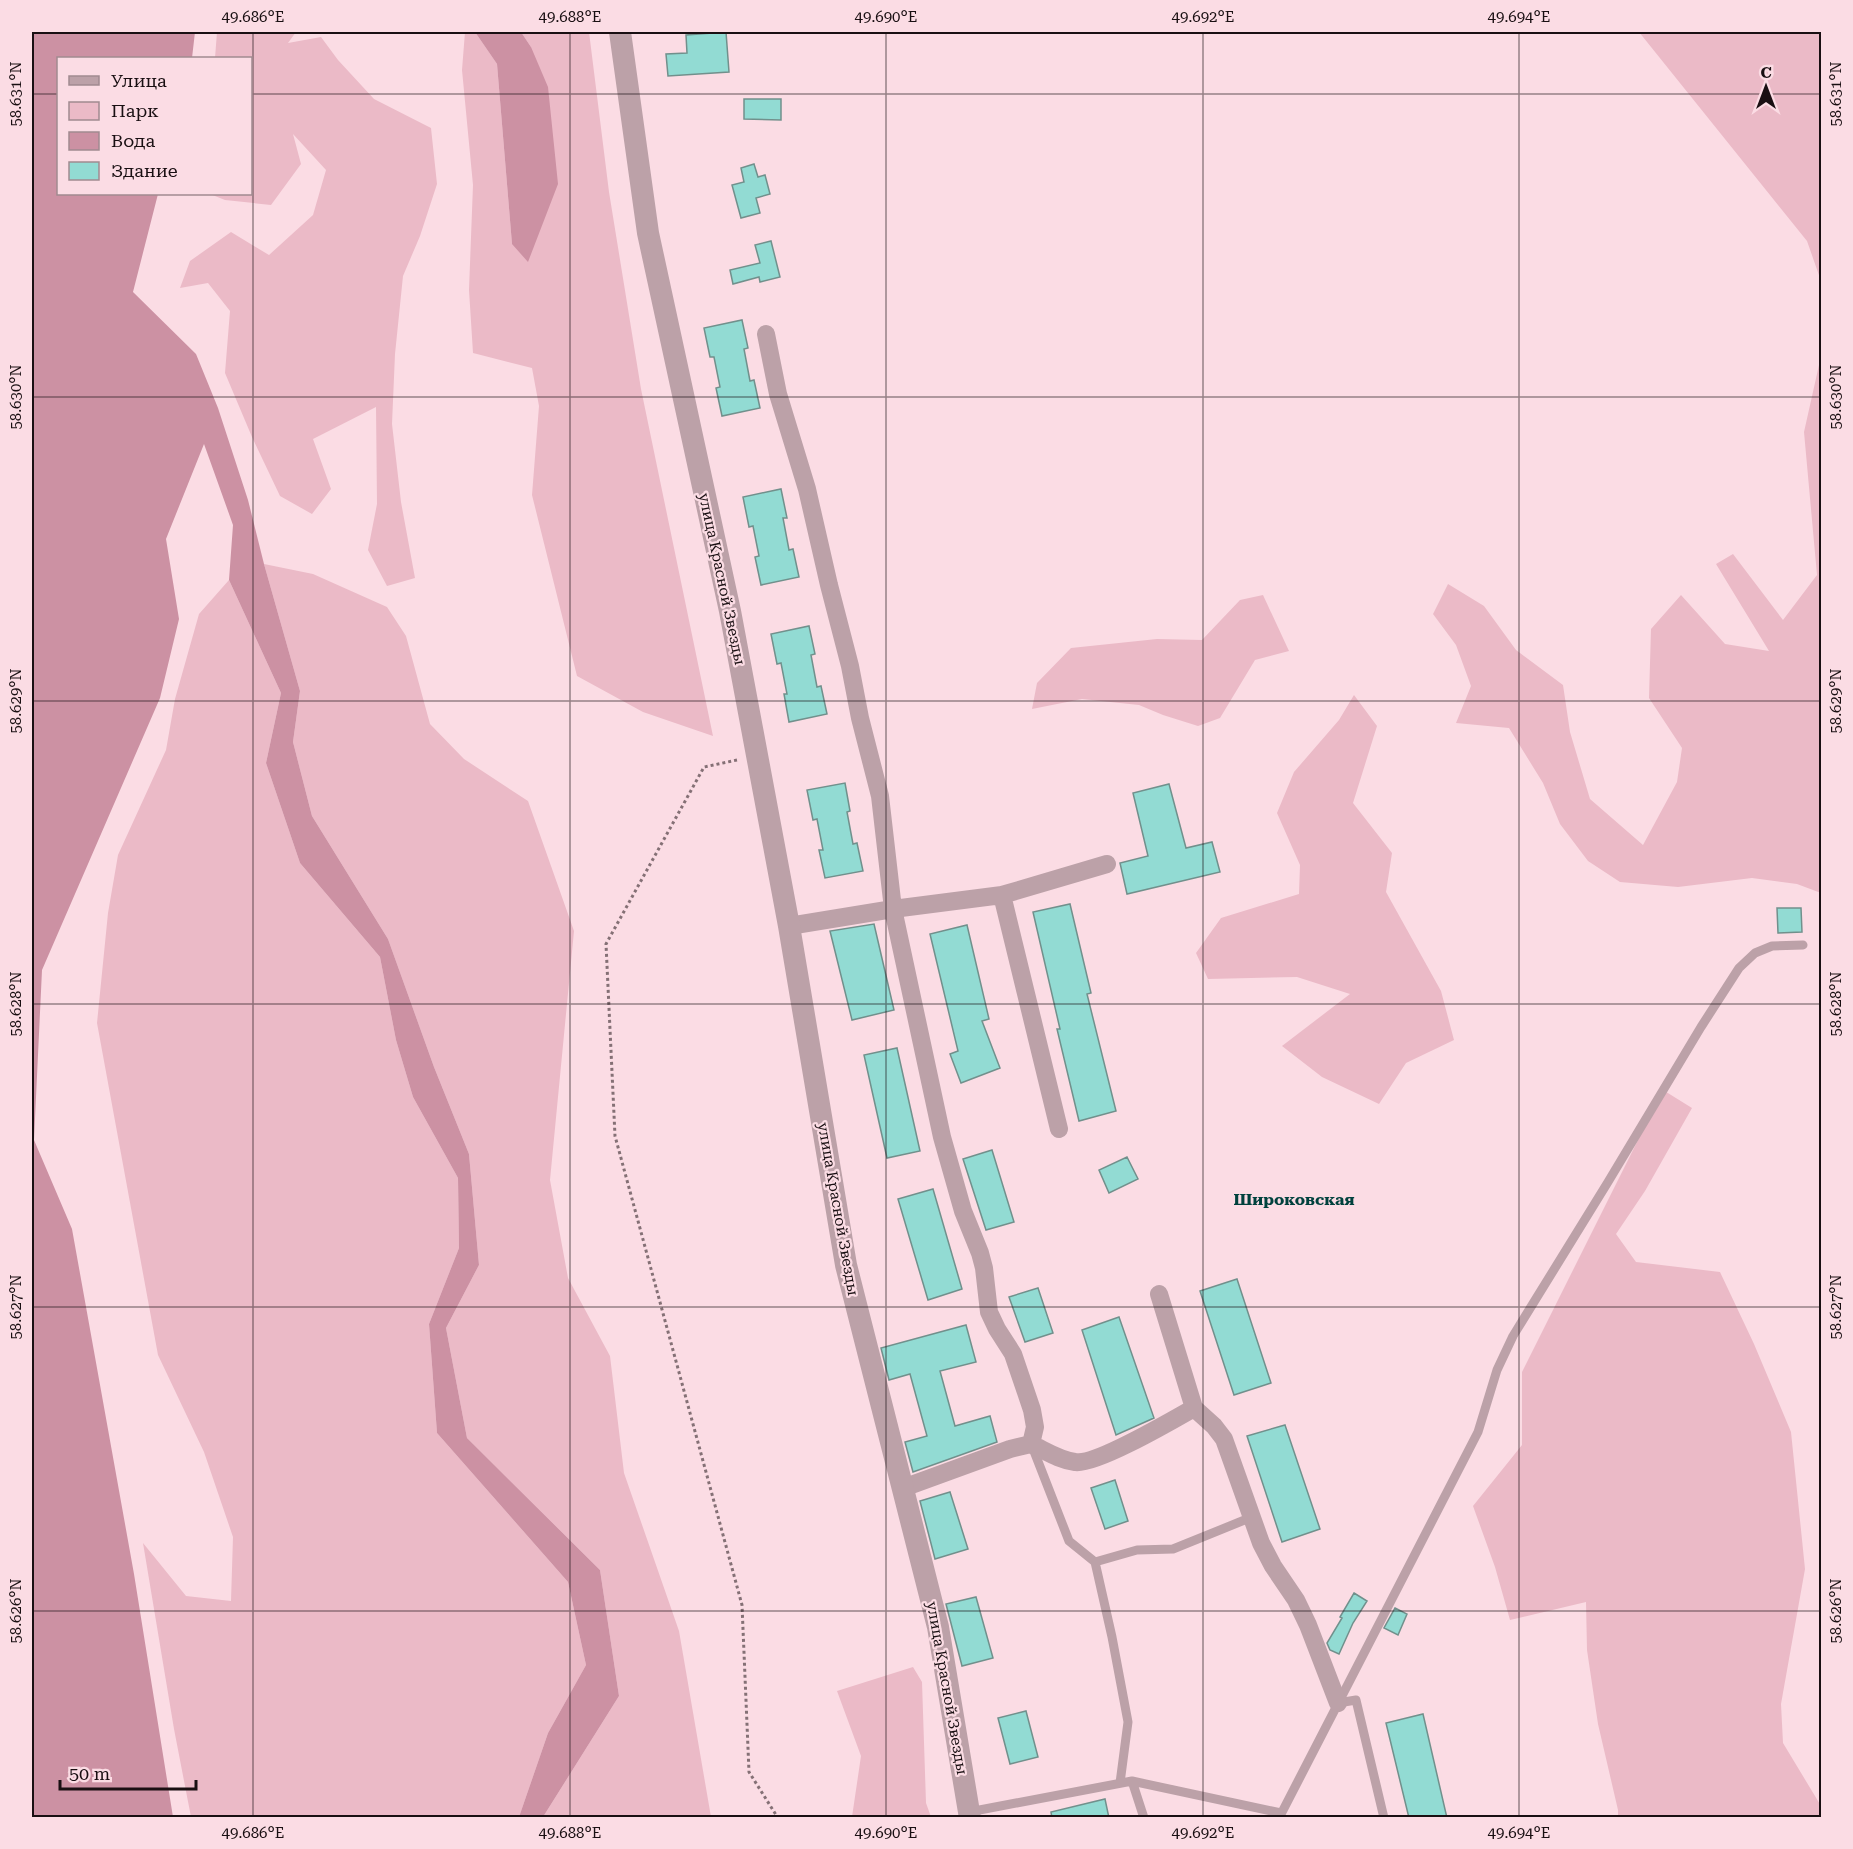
<svg xmlns="http://www.w3.org/2000/svg" width="1853" height="1849" font-family="'Roboto Serif',serif">
<style>
.green{fill:#ebbac7}
.water{fill:#cc91a3}
.building{fill:#92dbd3;stroke:#71908c;stroke-width:1.5}
.lines{fill:none;stroke-linecap:round;stroke-linejoin:round}
.path{stroke:#847075;stroke-width:3;stroke-dasharray:3 3;stroke-linecap:butt}
.service{stroke:#bca1a8;stroke-width:9}
.minor{stroke:#bca1a8;stroke-width:18}
.tertiary{stroke:#bca1a8;stroke-width:22}
.ticks{fill:none;stroke:#190f12;stroke-width:1.5;stroke-opacity:0.45}
.labels{text-anchor:middle;dominant-baseline:central;stroke-width:4.5;stroke-linejoin:round;paint-order:stroke}
.street-label{font-size:15px;fill:#190f12;stroke:#fbdce4}
.neighbourhood-label{font-size:16px;font-weight:bold;fill:#00413d;stroke:#fbdce4}
.neatline{fill:none;stroke:#190f12;stroke-width:2}
.ticks-label{font-size:15px;text-anchor:middle;fill:#190f12}
</style>
<rect width="100%" height="100%" fill="#fbdce4"/>
<path class="green" d="M217,32H296L288,43L321,37L338,60L374,99L431,128L437,184L420,236L403,276L395,354L392,424L401,502L415,578L387,586L368,550L377,504L376,407L313,439L331,489L312,514L280,496L252,437L225,373L230,311L208,283L180,288L190,261L231,232L269,255L313,215L326,170L293,134L301,164L271,205L225,200L210,194H250V58H215Z
M465,32H475L497,64L512,244L531,47L521,32H589L609,192L641,389L713,736L643,712L577,676L532,495L539,406L532,368L473,353L469,290L473,185L462,70Z
M1639,32H1821V281L1807,241Z
M1821,356V893L1797,884L1752,878L1678,887L1620,882L1588,861L1560,824L1543,783L1509,728L1456,723L1471,686L1456,645L1433,614L1448,584L1484,606L1516,650L1563,685L1570,732L1590,799L1643,845L1677,782L1682,748L1649,698L1651,629L1681,595L1725,644L1769,651L1716,564L1733,554L1783,620L1817,575L1804,432Z
M264,564L313,574L387,607L406,636L430,724L464,759L528,801L574,931L550,1180L568,1278L610,1356L624,1473L679,1631L711,1817H543L619,1696L600,1570L467,1438L446,1328L479,1265L469,1154L434,1067L388,939L312,816L293,742L300,691Z
M229,580L281,693L266,763L300,863L380,957L396,1040L413,1097L458,1178L459,1248L429,1324L437,1433L568,1582L586,1665L548,1733L519,1817H191L174,1729L143,1543L186,1596L231,1601L233,1537L204,1452L158,1355L97,1023L108,913L118,855L166,750L175,699L199,614Z
M1263,595L1289,651L1255,660L1220,718L1198,726L1163,715L1139,705L1082,699L1032,709L1037,683L1071,648L1157,639L1202,640L1240,600Z
M1354,695L1377,726L1353,803L1392,853L1386,892L1441,991L1454,1040L1406,1063L1379,1104L1322,1077L1282,1046L1350,994L1297,977L1208,979L1196,953L1221,918L1299,894L1300,865L1277,813L1294,772L1339,720Z
M1663,1090L1692,1108L1645,1191L1616,1234L1636,1262L1720,1272L1754,1344L1791,1432L1805,1569L1781,1704L1783,1743L1821,1806V1817H1618V1810L1598,1724L1587,1650L1586,1602L1510,1620L1495,1567L1473,1506L1522,1445V1372Z
M913,1667L922,1682L926,1803L931,1817H852L861,1756L837,1691Z"/>
<path class="water" d="M32,32H195L192,58H58V194H158L133,292L196,354L218,408L248,500L264,564L300,691L293,742L312,816L388,939L434,1067L469,1154L479,1265L446,1328L467,1438L600,1570L619,1696L543,1817H519L548,1733L586,1665L568,1582L437,1433L429,1324L459,1248L458,1178L413,1097L396,1040L380,957L300,863L266,763L281,693L229,580L233,525L204,444L166,539L179,619L160,698L42,970L34,1140L72,1229L134,1574L173,1817H32Z
M475,32H521L531,47L548,87L558,184L528,262L512,244L497,64Z"/>
<path class="building" d="M726,32L729,72L668,76L666,54L687,53L686,35Z
M744,99H781V120L744,119Z
M754,164L758,177L765,175L770,194L756,198L760,213L741,218L732,185L744,182L741,168Z
M771,241L780,277L760,282L759,277L733,284L730,270L760,263L755,245Z
M742,320L748,348L744,349L750,381L754,380L760,408L722,416L716,388L720,387L714,357H710L704,328Z
M781,489L787,518H783L789,550L793,549L799,577L761,585L755,557L759,556L753,526L749,527L743,497Z
M809,626L815,654L811,655L817,687L821,686L827,714L789,722L784,694H787L781,663L777,664L771,634Z
M845,783L850,811L847,812L853,844L857,843L863,871L825,878L819,850H823L817,819L813,820L807,790Z
M1169,784L1186,848L1212,842L1220,872L1127,894L1120,863L1148,856L1133,793Z
M1070,904L1091,993L1087,994L1116,1111L1079,1121L1057,1029H1060L1033,912Z
M1777,908H1801L1802,932L1778,933Z
M874,924L894,1010L852,1020L830,931Z
M967,925L989,1019L982,1021L1000,1068L961,1083L950,1054L958,1051L930,934Z
M897,1048L920,1151L887,1158L864,1055Z
M992,1150L1014,1222L986,1230L963,1159Z
M1127,1157L1138,1179L1109,1193L1099,1170Z
M933,1189L962,1289L928,1300L898,1199Z
M1237,1279L1271,1383L1234,1395L1200,1291Z
M1038,1288L1053,1333L1025,1342L1009,1297Z
M1119,1317L1154,1418L1116,1435L1082,1330Z
M966,1325L976,1362L940,1371L955,1426L990,1416L997,1442L913,1472L905,1442L927,1436L910,1374L889,1380L881,1348Z
M1285,1425L1320,1529L1282,1542L1247,1436Z
M1115,1480L1128,1521L1105,1529L1091,1488Z
M950,1492L968,1549L935,1559L920,1501Z
M1354,1593L1367,1601L1353,1623L1339,1654L1330,1650L1327,1643L1342,1618L1340,1617Z
M976,1597L993,1658L962,1666L946,1604Z
M1395,1608L1407,1614L1398,1635L1384,1628Z
M1026,1711L1038,1757L1010,1764L998,1718Z
M1423,1714L1447,1818H1409L1386,1723Z
M1105,1799L1109,1818H1052L1051,1812Z"/>
<g class="lines">
<path class="path" d="M737,760L704,767L606,944L615,1136L742,1605L749,1772L778,1818"/>
<path class="service" d="M1032,1446L1069,1541L1095,1562L1137,1550L1173,1549L1252,1517
M1095,1562L1112,1637L1128,1722L1120,1783
M1338,1703L1356,1700L1384,1818
M1132,1781L1281,1813
M969,1812L1132,1781L1144,1818
M1279,1818L1478,1432L1497,1370L1513,1336L1608,1182L1701,1027L1739,968L1755,953L1772,946L1803,945"/>
<path class="minor" d="M766,334L778,394L807,489L829,585L850,666L860,718L880,796L893,909L942,1137L963,1211L980,1253L984,1268L989,1312L997,1329L1013,1354L1032,1410L1035,1427L1031,1444
M1002,895L1059,1129
M789,926L893,909L1002,895L1107,864
M1159,1294L1194,1408L1214,1426L1224,1439L1261,1543L1273,1566L1296,1600L1308,1625L1338,1703
M903,1488L1010,1449L1031,1444C1046,1451 1059,1460 1075,1462C1094,1466 1173,1420 1194,1408"/>
<path class="tertiary" d="M620,32L648,233L730,611L789,926L846,1265L938,1627L970,1818"/>
</g>
<path class="ticks" d="M253,32V1818M570,32V1818M886,32V1818M1203,32V1818M1519,32V1818M32,94H58M250,94H1822M32,397H1822M32,701H1822M32,1004H1822M32,1307H1822M32,1611H1822"/>
<g class="labels">
<g class="street-label">
<text transform="translate(722 579) rotate(78)">улица Красной Звезды</text>
<text transform="translate(838 1209) rotate(80)">улица Красной Звезды</text>
<text transform="translate(947 1688) rotate(80)">улица Красной Звезды</text>
</g>
<g class="neighbourhood-label">
<text x="1294" y="1199">Широковская</text>
</g>
</g>
<rect width="1853" height="1849" fill="none" stroke="#fbdce4" stroke-width="66"/>
<rect x="57" y="57" width="195" height="138" fill="#fbdce4" stroke="#a18a90" stroke-width="1.5"/>
<rect x="69" y="76" width="30" height="9" fill="#bca1a8" stroke="#a18a90" stroke-width="1.5"/>
<text x="111" y="87" font-size="18" fill="#190f12">Улица</text>
<rect x="69" y="102" width="30" height="18" fill="#ebbac7" stroke="#a18a90" stroke-width="1.5"/>
<text x="111" y="117" font-size="18" fill="#190f12">Парк</text>
<rect x="69" y="132" width="30" height="18" fill="#cc91a3" stroke="#a18a90" stroke-width="1.5"/>
<text x="111" y="147" font-size="18" fill="#190f12">Вода</text>
<rect x="69" y="162" width="30" height="18" fill="#92dbd3" stroke="#a18a90" stroke-width="1.5"/>
<text x="111" y="177" font-size="18" fill="#190f12">Здание</text>
<g transform="translate(1766 87)" stroke="#fbdce4" stroke-width="4.5" paint-order="stroke">
<path d="M0-4.5L10 22L0 15L-10 22Z" fill="#190f12"/>
<text y="-9" font-size="16" font-weight="bold" text-anchor="middle" fill="#190f12">С</text>
</g>
<path d="M60 1780v9h136v-9" fill="none" stroke="#190f12" stroke-width="3"/>
<text x="69" y="1780" font-size="18" fill="#190f12" stroke="#fbdce4" stroke-width="4.5" paint-order="stroke">50 m</text>
<rect x="33" y="33" width="1787" height="1783" class="neatline"/>
<g class="ticks-label">
<text x="253" y="22">49.686°E</text>
<text x="570" y="22">49.688°E</text>
<text x="886" y="22">49.690°E</text>
<text x="1203" y="22">49.692°E</text>
<text x="1519" y="22">49.694°E</text>
<text transform="translate(16 94) rotate(-90)" y="5">58.631°N</text>
<text transform="translate(1836 94) rotate(-90)" y="5">58.631°N</text>
<text transform="translate(16 397) rotate(-90)" y="5">58.630°N</text>
<text transform="translate(1836 397) rotate(-90)" y="5">58.630°N</text>
<text transform="translate(16 701) rotate(-90)" y="5">58.629°N</text>
<text transform="translate(1836 701) rotate(-90)" y="5">58.629°N</text>
<text transform="translate(16 1004) rotate(-90)" y="5">58.628°N</text>
<text transform="translate(1836 1004) rotate(-90)" y="5">58.628°N</text>
<text transform="translate(16 1307) rotate(-90)" y="5">58.627°N</text>
<text transform="translate(1836 1307) rotate(-90)" y="5">58.627°N</text>
<text transform="translate(16 1611) rotate(-90)" y="5">58.626°N</text>
<text transform="translate(1836 1611) rotate(-90)" y="5">58.626°N</text>
<text x="253" y="1838">49.686°E</text>
<text x="570" y="1838">49.688°E</text>
<text x="886" y="1838">49.690°E</text>
<text x="1203" y="1838">49.692°E</text>
<text x="1519" y="1838">49.694°E</text>
</g>
</svg>
